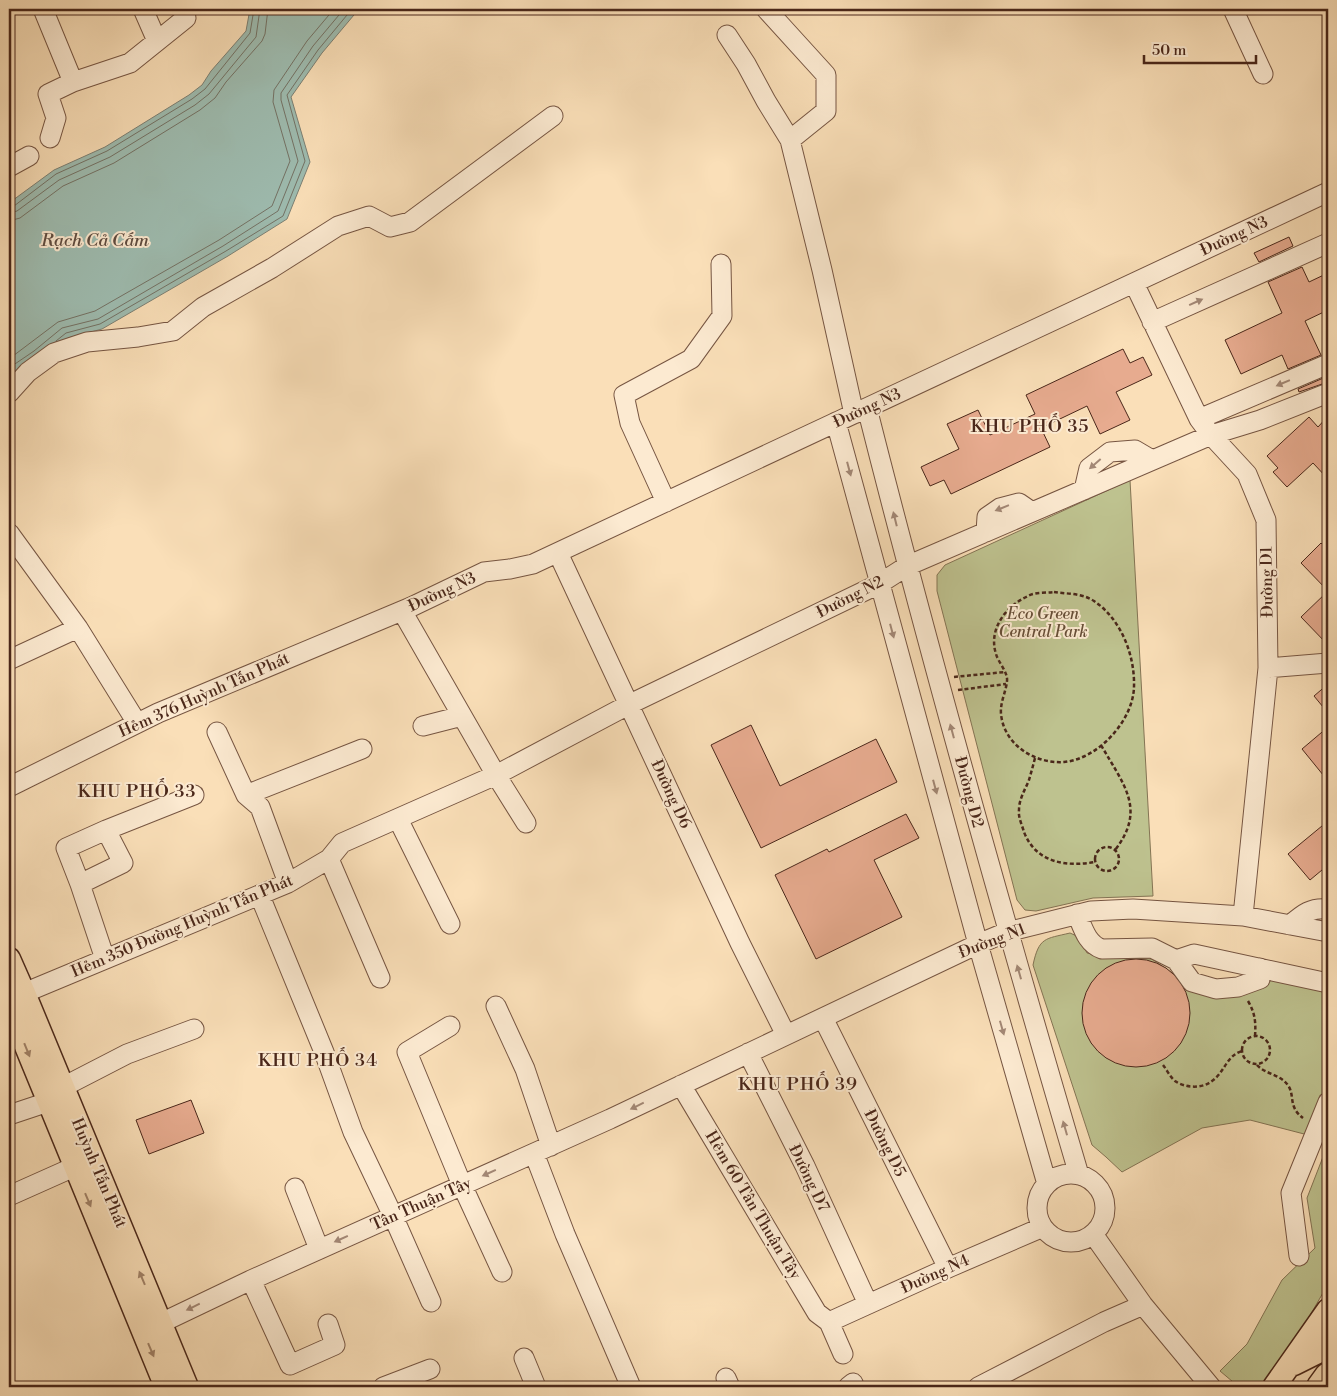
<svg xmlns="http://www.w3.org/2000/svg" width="1337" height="1396" font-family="'Libre Bodoni',serif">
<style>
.green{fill:#bec28f;stroke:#847454}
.water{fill:#9ebcb0;stroke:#7c8074}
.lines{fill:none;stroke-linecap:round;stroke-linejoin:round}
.shore{stroke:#747265;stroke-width:1}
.building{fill:#e7ab8f;stroke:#4a271a}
.minor-casing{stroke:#765542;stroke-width:21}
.major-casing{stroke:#4a271a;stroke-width:25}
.highway-casing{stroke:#4a271a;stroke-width:29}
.path{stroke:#4a271a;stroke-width:2.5;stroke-dasharray:4 2.5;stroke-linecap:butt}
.minor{stroke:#fcead1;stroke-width:19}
.major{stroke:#fadfb8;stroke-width:22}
.highway{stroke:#fadfb8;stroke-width:26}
.oneway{fill:#a38876}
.oneway2{fill:#a28369}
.labels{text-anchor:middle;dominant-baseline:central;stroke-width:4;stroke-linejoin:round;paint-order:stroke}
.street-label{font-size:16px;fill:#4a271a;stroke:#fcead1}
.park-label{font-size:16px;font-style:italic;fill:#674e37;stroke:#fcead1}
.water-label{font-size:18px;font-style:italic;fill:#5f4c40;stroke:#fcead1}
.neighbourhood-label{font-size:18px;letter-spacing:1px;fill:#4a271a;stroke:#fcead1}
</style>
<rect width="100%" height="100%" fill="#fadfb8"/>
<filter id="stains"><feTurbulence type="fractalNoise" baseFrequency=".004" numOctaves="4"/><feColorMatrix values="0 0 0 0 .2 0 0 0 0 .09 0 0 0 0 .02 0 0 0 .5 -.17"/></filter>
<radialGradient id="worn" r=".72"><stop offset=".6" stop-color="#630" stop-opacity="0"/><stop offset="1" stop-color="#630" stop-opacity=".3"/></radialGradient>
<path class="green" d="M1130,480L1153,896L1093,898L1036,911L1025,910L1017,900L937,591V575L945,565Z
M1070,933L1079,937L1087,953L1108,957L1152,959L1204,995L1244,994L1270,980L1282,979L1328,989V1087L1308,1135L1250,1120L1202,1128L1122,1172L1106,1157L1092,1145L1033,965C1039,937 1045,939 1070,933Z
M1328,1144V1284L1292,1347L1265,1387H1239L1220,1371L1247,1344L1282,1280L1315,1248L1307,1198Z"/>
<path class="water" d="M250,9H359L322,53L291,97L310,162L287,219L228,256L102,329L68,338L41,360L9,381V203L54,170L105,147L189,95L202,85L211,71L246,31Z"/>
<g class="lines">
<path class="shore" d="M9,207L14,206L56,174L107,151L192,99L205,89L250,33L254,9
M9,213L17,211L59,180L110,157L195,105L209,94L256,37L260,9
M9,221L20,218L63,186L114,163L200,110L215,98L226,82L262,41L265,34L268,9
M56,341L66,333L100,324L226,251L283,216L305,161L287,95L318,50L352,9
M9,359L58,322L95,311L219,240L272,206L290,161L273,102L274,90L307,41L334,9
M9,368L34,351L62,328L98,319L223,246L278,211L298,161L281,100V93L313,46L344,9"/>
</g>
<path class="building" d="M1289,237L1293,246L1259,262L1254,253Z
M1302,267L1309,282L1328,273V310L1305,321L1321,355L1288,369L1282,355L1241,374L1225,340L1282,313L1268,282Z
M1123,349L1130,363L1143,357L1152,375L1116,392L1130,420L1100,434L1087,406L1041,428L1050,447L951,494L944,480L930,486L921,467L959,449L947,424L978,410L990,435L1035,414L1026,395Z
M1328,376V382L1299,392L1298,389Z
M1328,416V479L1313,463L1287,487L1273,472L1278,468L1267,456L1309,417L1318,427Z
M1321,543L1328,550V645L1301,617L1328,591L1301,563Z
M1328,684V713L1314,696Z
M751,725L780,786L876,739L897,782L761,848L711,745Z
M1328,727V781L1302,749Z
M906,814L919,838L874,860L902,917L816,959L775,875L827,849L829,852Z
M1328,821V865L1310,880L1288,854Z
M1082 1013a54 54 0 1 1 108 0a54 54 0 1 1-108 0Z
M191,1100L204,1133L149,1154L136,1120Z"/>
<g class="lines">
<g class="minor-casing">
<path id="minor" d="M43,9L73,82L48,94L56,118L50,138
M143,9L157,41
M766,9L826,75V111L790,140
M1233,9L1263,74
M727,35L746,64L766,101L790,140L822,270L854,414
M73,82L130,63L186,18
M9,167L29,156
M1134,283L1199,419L1211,435L1247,474L1266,520L1268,668L1243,916
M1152,322L1328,243
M9,393L28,372L54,353L87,342L138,337L173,331L203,307L272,268L338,226L369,216L390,227L410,222L553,116
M867,408C932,665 1004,920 1079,1175
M1199,419L1328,364
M836,422L978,944L1047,1184
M1084,490L1089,468L1110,452L1135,450L1152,460
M666,502L630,423L624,395L691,359L722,316L721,264
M986,532L987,517L1000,508L1019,503L1032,512
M9,533L78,628L137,723
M558,553L740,943L786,1035
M402,611L496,775L526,823
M9,660L78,628
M1268,668L1328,663
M423,726L462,716
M217,732L246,795L260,807L288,883
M9,787L158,713L411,607L484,572L510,569L533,564L1328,192
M246,795L362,749
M398,819L450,924
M329,859L380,978
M80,884L123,863L106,830L194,795
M260,896L324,1052L353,1132L393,1216L431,1302
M1077,914C1083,928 1087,944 1102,949L1152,948L1176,960L1194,954L1328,983
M1290,925C1303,914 1311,907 1328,909
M105,959L80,884L66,848L106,830
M1176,960L1192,982L1216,989L1238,987L1260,979V968
M24,993L288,883L329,859L342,843L496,775L628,705L879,584L907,566L1211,435L1260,420L1328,393
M496,1006L525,1069L551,1146
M823,1018L948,1268
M450,1026L407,1052L462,1185L502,1272
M748,1053L805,1166L868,1304
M681,1085L817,1313L829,1322L843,1354
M63,1087L127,1054L194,1029
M9,1115L48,1102
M534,1153L565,1234L631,1387
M1037 1208a34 34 0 1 1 68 0a34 34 0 1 1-68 0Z
M295,1188L319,1249
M9,1196L74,1167
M1093,1234L1143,1305L1211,1387
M1299,1256L1291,1193L1328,1102
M251,1280L290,1365L335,1345L328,1324
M829,1322L948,1268L1043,1227
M161,1323L251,1280L610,1119L978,944L1007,932L1091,911L1133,909L1243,916L1328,932
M524,1358L536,1387
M726,1378L730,1387
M383,1387L430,1369
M848,1387L853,1383
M978,1387L1104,1322L1143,1305"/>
</g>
<g class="major-casing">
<path id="major" d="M9,959L24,993L187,1387
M9,1005L166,1387
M1294,1364L1328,1347
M1274,1387L1328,1310"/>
</g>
<g class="highway-casing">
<path id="highway" d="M1320,1387L1328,1376"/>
</g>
<path class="path" d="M1054,592C1067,594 1082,593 1094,601C1121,619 1135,655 1134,687C1133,721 1098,759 1064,762C1035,764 1004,745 1001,714C1000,702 1006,692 1007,681C1008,672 998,662 996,654C988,629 1006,606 1028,596C1035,592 1046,593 1054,592Z
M954,677L1005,672
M958,690L1006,684
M1101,745C1123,784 1147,809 1115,850
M1035,758C1033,766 1031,773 1029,780C1025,790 1019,799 1019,810C1018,817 1022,825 1024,832C1036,863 1066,867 1095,862
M1095 859a12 12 0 1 1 24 0a12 12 0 1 1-24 0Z
M1248,1001C1255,1013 1256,1022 1255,1036
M1242 1050a14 14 0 1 1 28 0a14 14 0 1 1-28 0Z
M1163,1065C1167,1070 1170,1077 1175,1081C1185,1088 1202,1089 1212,1081C1225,1072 1226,1056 1242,1051
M1257,1065C1265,1074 1279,1074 1287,1084C1296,1095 1287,1106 1303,1118"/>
<use href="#minor" class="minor"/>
<use href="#major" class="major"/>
<use href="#highway" class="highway"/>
</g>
<defs><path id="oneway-solid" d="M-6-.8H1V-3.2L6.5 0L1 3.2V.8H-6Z" transform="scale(1.25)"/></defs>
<g class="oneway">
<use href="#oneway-solid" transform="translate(1196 302) rotate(-24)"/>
<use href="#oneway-solid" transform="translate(1283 383) rotate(157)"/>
<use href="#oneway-solid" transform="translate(1095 464) rotate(139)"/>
<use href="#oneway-solid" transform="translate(849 469) rotate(75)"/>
<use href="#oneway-solid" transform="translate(1002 508) rotate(158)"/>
<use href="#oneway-solid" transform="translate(895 519) rotate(-104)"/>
<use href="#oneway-solid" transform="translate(892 631) rotate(75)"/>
<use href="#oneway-solid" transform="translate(952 731) rotate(-105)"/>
<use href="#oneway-solid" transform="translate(935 787) rotate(75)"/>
<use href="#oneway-solid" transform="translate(1019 972) rotate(-106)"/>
<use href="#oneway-solid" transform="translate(1002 1028) rotate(74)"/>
<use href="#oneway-solid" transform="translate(637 1106) rotate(154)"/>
<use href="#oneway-solid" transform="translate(1065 1128) rotate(-106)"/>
<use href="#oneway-solid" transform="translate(489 1173) rotate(156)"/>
<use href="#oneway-solid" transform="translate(341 1239) rotate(156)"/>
<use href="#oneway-solid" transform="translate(193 1307) rotate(154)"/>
</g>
<g class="oneway2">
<use href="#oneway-solid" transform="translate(27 1050) rotate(68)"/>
<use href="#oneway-solid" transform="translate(88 1200) rotate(67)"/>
<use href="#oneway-solid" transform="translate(142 1278) rotate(-113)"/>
<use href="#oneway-solid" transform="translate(151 1350) rotate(67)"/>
</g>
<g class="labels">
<g class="street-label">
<text transform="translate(1234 236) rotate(-25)">Đường N3</text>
<text transform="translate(867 408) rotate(-25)">Đường N3</text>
<text transform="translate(1267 582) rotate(-91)">Đường D1</text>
<text transform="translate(442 592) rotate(-25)">Đường N3</text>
<text transform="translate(850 597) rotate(-27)">Đường N2</text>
<text transform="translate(204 695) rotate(-24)">Hẻm 376 Huỳnh Tấn Phát</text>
<text transform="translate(969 792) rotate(75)">Đường D2</text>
<text transform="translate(671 794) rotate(65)">Đường D6</text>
<text transform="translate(182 926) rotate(-23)">Hẻm 350 Đường Huỳnh Tấn Phát</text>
<text transform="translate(992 941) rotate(-21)">Đường N1</text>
<text transform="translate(885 1143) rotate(63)">Đường D5</text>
<text transform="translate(99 1173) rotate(67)">Huỳnh Tấn Phát</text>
<text transform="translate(809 1178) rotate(64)">Đường D7</text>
<text transform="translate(421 1204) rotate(-24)">Tân Thuận Tây</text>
<text transform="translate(753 1205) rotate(59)">Hẻm 60 Tân Thuận Tây</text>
<text transform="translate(935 1274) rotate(-24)">Đường N4</text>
</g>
<g class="park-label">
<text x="1043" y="614">Eco Green<tspan x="1043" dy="18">Central Park</tspan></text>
</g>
<g class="water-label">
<text x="95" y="240">Rạch Cả Cấm</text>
</g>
<g class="neighbourhood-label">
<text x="1030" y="426">KHU PHỐ 35</text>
<text x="137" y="791">KHU PHỐ 33</text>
<text x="318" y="1060">KHU PHỐ 34</text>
<text x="798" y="1084">KHU PHỐ 39</text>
</g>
</g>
<rect width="1337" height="1396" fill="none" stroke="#fadfb8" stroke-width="30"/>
<rect x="10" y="10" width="1317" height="1376" fill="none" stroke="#4a271a" stroke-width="2.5"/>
<rect x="15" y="15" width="1307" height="1366" fill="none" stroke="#4a271a"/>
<path d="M1144 55v8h112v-8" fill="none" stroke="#4a271a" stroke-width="2.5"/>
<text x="1152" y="55" font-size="15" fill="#4a271a" stroke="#fcead1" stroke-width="4" paint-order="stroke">50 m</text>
<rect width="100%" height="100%" filter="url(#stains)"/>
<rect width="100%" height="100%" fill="url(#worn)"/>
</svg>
